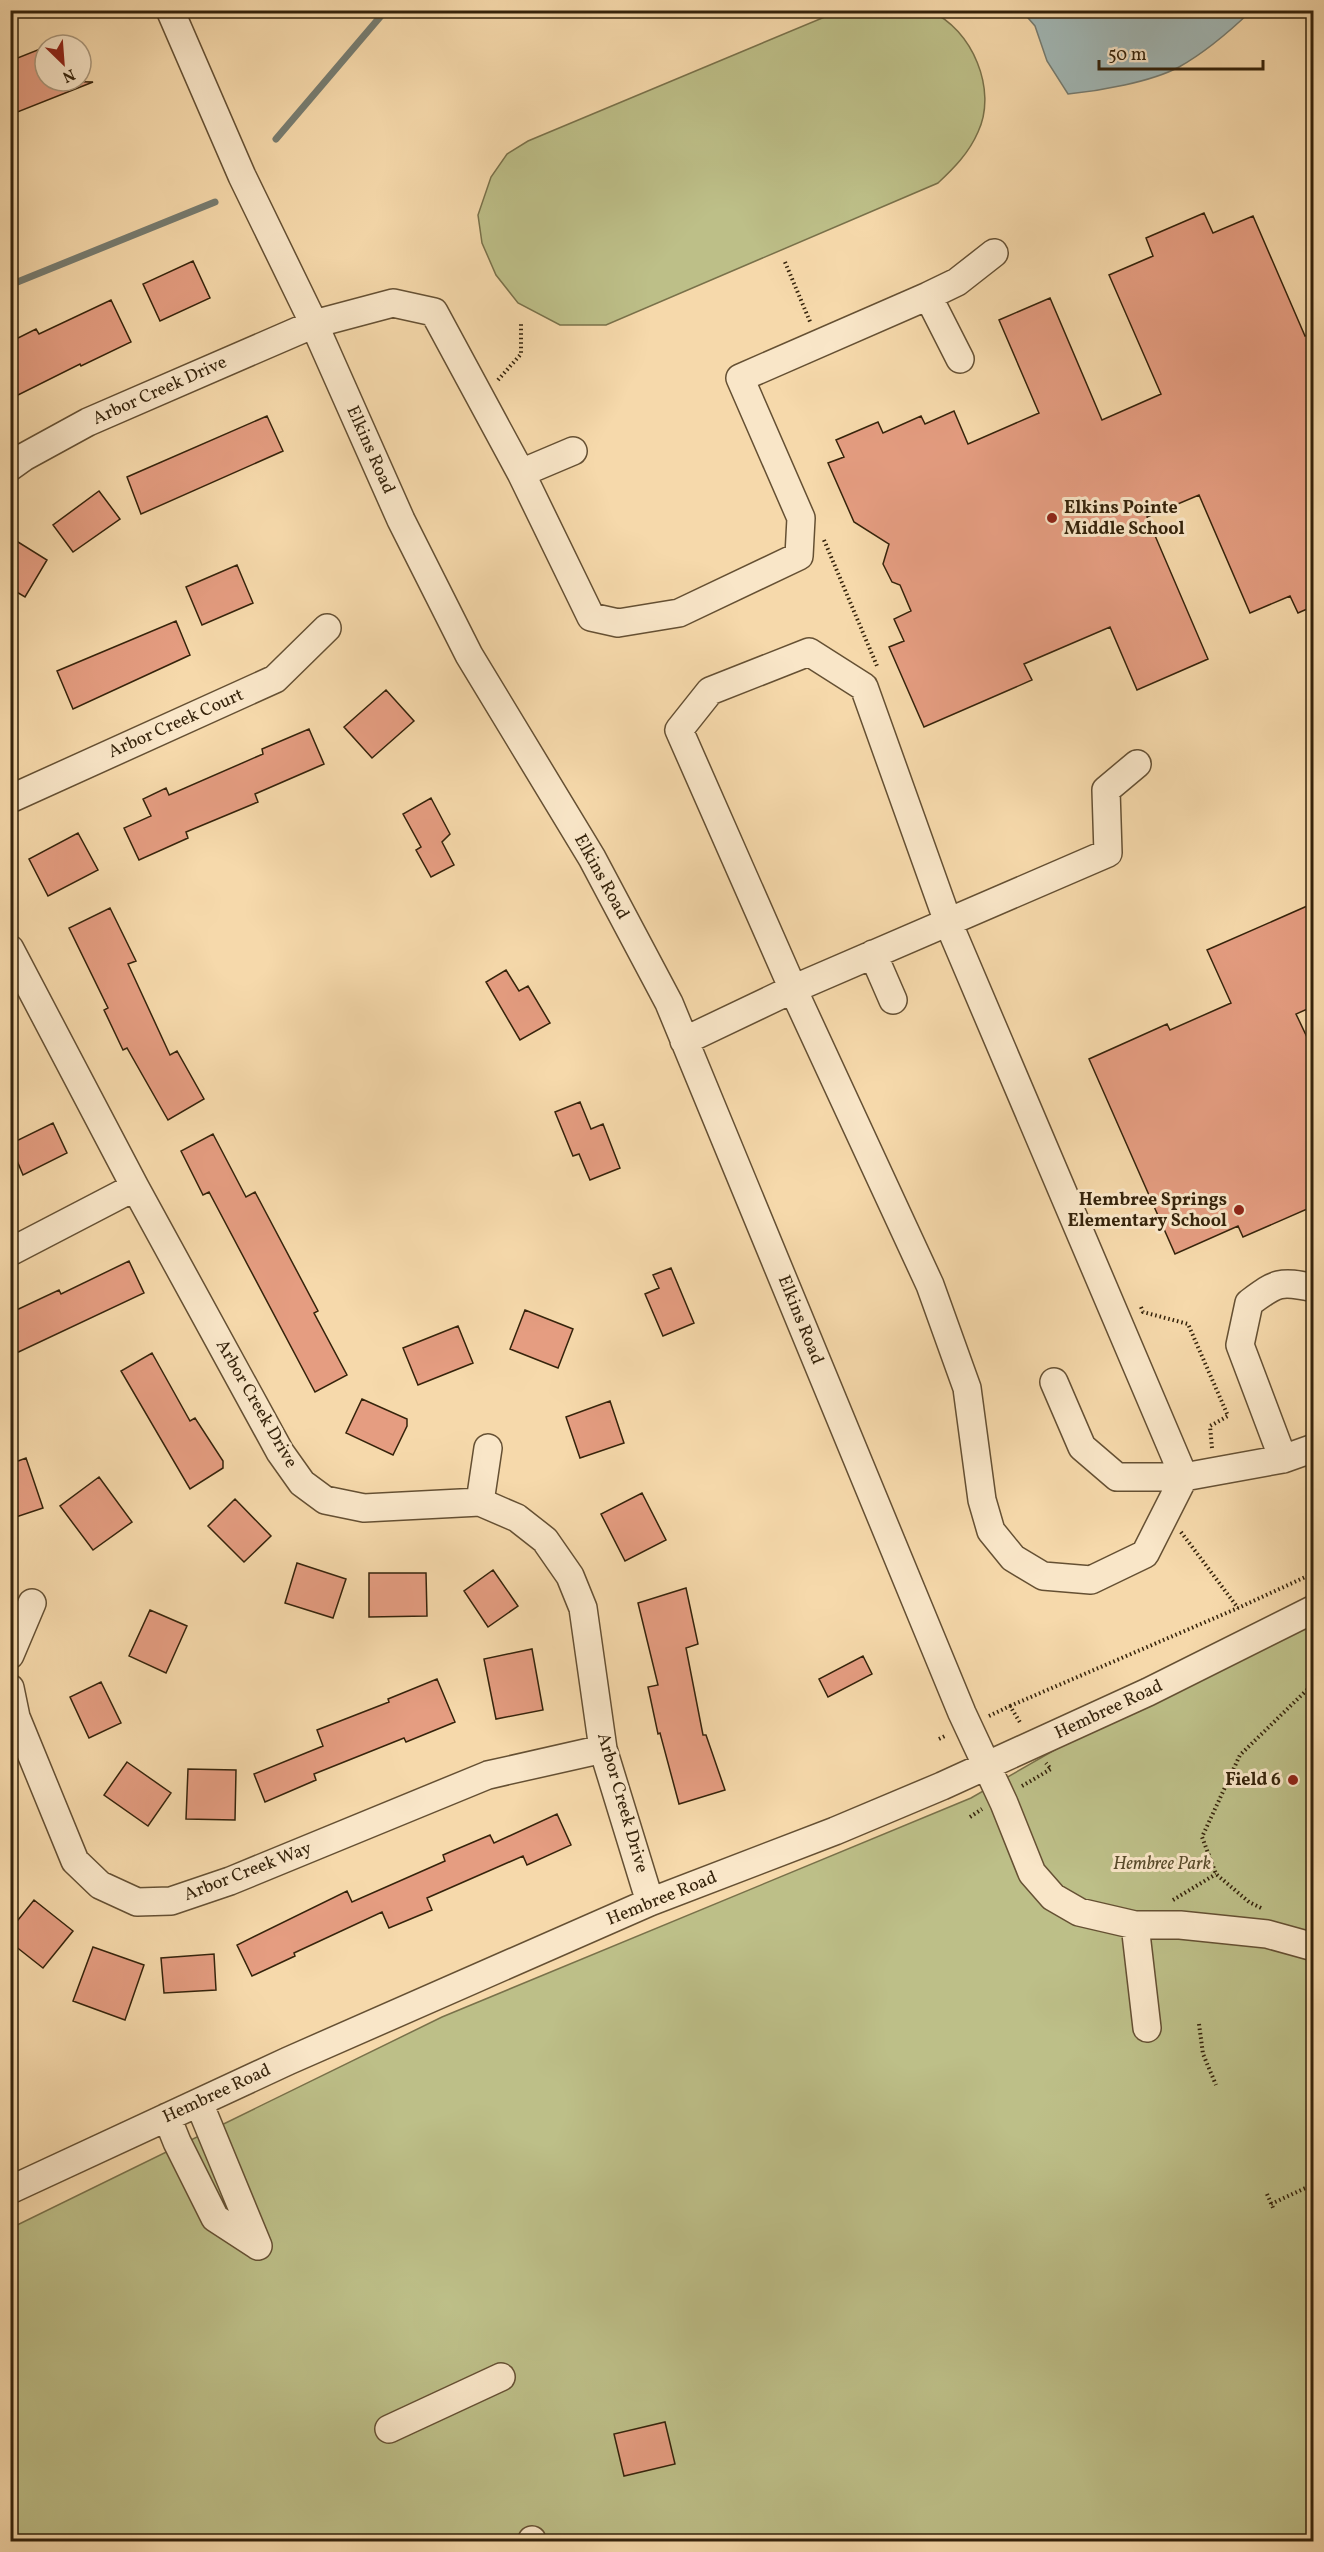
<svg xmlns="http://www.w3.org/2000/svg" width="1324" height="2552" font-family="Vollkorn,serif">
<style>
.green{fill:#bdbf88;stroke:#79714a;stroke-width:1.5}
.water{fill:#a1b7b5;stroke:#767c71;stroke-width:1.5}
.lines{fill:none;stroke-linecap:round;stroke-linejoin:round}
.stream{stroke:#767c71;stroke-width:7}
.building{fill:#e59d81;stroke:#35230b;stroke-width:1.5}
.minor-casing{stroke:#655033;stroke-width:30}
.path{stroke:#35230b;stroke-width:4;stroke-dasharray:1.5 3;stroke-linecap:butt}
.minor{stroke:#f9e6c8;stroke-width:27}
.poi-dot{fill:#8f2418;stroke:#f9e6c8;stroke-width:2}
.labels{text-anchor:middle;dominant-baseline:central;stroke-width:6;stroke-linejoin:round;paint-order:stroke}
.street-label{font-size:18px;fill:#35230b;stroke:#f9e6c8}
.poi-label{font-size:18px;font-weight:bold;fill:#35230b;stroke:#f9e6c8;text-anchor:end}
.park-label{font-size:18px;font-style:italic;fill:#574a2a;stroke:#f9e6c8}
</style>
<rect width="100%" height="100%" fill="#f6d9ab"/>
<filter id="stains"><feTurbulence type="fractalNoise" baseFrequency=".00333" numOctaves="4"/><feColorMatrix values="0 0 0 0 .2 0 0 0 0 .09 0 0 0 0 .02 0 0 0 .5 -.17"/></filter>
<radialGradient id="worn" r=".72"><stop offset=".6" stop-color="#630" stop-opacity="0"/><stop offset="1" stop-color="#630" stop-opacity=".3"/></radialGradient>
<path class="green" d="M839,11H930C972,29 998,90 978,132C969,153 954,168 938,183L606,325H560L518,303L496,275L482,243L478,215L491,177L507,154L528,141Z
M1313,1606V2541L11,2542V2228L442,2017L971,1798L1264,1630Z"/>
<path class="water" d="M1022,11H1251C1229,32 1206,52 1179,67C1151,82 1099,91 1068,94L1047,61L1035,26Z"/>
<g class="lines">
<path class="stream" d="M276,139L386,10
M10,285L215,202"/>
</g>
<path class="building" d="M45,47V81L93,82L10,115V61Z
M1204,213L1213,233L1253,216L1305,336L1314,332V606L1298,613L1290,596L1250,613L1199,495L1147,517L1208,659L1137,690L1110,627L1024,664L1032,680L924,727L889,647L904,641L894,619L911,611L900,585L892,582L883,564L889,544L854,522L828,463L844,457L836,440L878,422L883,433L921,416L925,424L954,411L968,444L1039,413L999,320L1050,298L1102,420L1161,394L1109,275L1153,256L1146,238Z
M193,261L210,298L160,321L143,284Z
M111,300L131,342L81,366L80,364L10,399V342L36,329L39,334Z
M267,416L283,451L141,514L127,477Z
M99,491L120,519L73,552L53,525Z
M10,537L47,560L25,597L10,588Z
M237,565L253,603L202,625L186,587Z
M176,621L190,655L73,709L57,671Z
M386,690L414,721L372,758L344,727Z
M309,729L324,764L255,794L258,802L186,832L188,838L139,860L124,828L151,816L143,799L166,788L169,795L263,754L262,749Z
M431,798L450,834L442,842L454,865L431,877L416,850L421,847L403,814Z
M78,833L98,870L48,896L29,859Z
M1314,903V1006L1296,1014L1314,1052V1206L1243,1237L1238,1226L1175,1254L1089,1059L1167,1024L1170,1030L1231,1003L1207,950Z
M110,908L136,961L128,964L170,1055L177,1051L204,1099L168,1120L127,1048L123,1050L104,1010L108,1008L69,928Z
M506,970L519,991L528,986L550,1023L520,1040L486,982Z
M580,1102L591,1129L603,1124L620,1168L590,1180L579,1154L573,1156L555,1112Z
M53,1123L67,1153L23,1175L10,1144Z
M213,1134L246,1197L255,1192L318,1311L314,1313L347,1375L315,1392L209,1192L203,1195L181,1151Z
M129,1261L144,1293L10,1356V1313L59,1290L61,1294Z
M671,1268L694,1323L663,1336L645,1294L659,1288L653,1275Z
M525,1310L573,1329L558,1368L510,1349Z
M458,1326L473,1363L418,1385L403,1348Z
M152,1353L190,1421L195,1418L223,1461V1468L190,1489L121,1371Z
M362,1399L407,1419V1426L393,1455L346,1433Z
M610,1401L624,1443L580,1458L566,1417Z
M26,1458L43,1508L10,1519V1464Z
M99,1477L132,1522L93,1550L60,1506Z
M642,1493L666,1540L625,1561L601,1514Z
M235,1499L271,1536L244,1562L208,1526Z
M297,1563L346,1579L333,1618L285,1603Z
M493,1570L518,1606L488,1627L464,1591Z
M369,1573H426L427,1616L369,1617Z
M686,1588L698,1644L686,1648L703,1735H706L725,1790L679,1804L660,1733L658,1734L648,1687L658,1685L638,1603Z
M150,1610L187,1626L166,1673L129,1656Z
M532,1649L543,1710L496,1719L484,1659Z
M863,1656L872,1674L828,1697L819,1679Z
M437,1679L455,1722L406,1742L404,1738L314,1774L316,1780L265,1802L254,1774L323,1746L317,1730L389,1702L388,1699Z
M101,1682L121,1723L89,1738L70,1697Z
M127,1762L171,1793L148,1826L104,1795Z
M188,1769L236,1770L235,1820L186,1819Z
M557,1814L571,1845L527,1865L523,1856L427,1898L432,1910L389,1928L382,1912L294,1953L295,1956L252,1976L237,1945L347,1891L352,1902L445,1861L443,1855L490,1835L494,1843Z
M34,1900L73,1931L43,1968L10,1942V1930Z
M93,1947L144,1965L125,2020L73,2001Z
M214,1954L216,1990L164,1993L161,1958Z
M665,2422L675,2464L624,2476L614,2434Z"/>
<g class="lines">
<g class="minor-casing">
<path id="minor" d="M170,10L242,176L314,324L401,520L469,655L592,858L669,1003L962,1713L1004,1803L1032,1873L1053,1897L1079,1912L1135,1925H1180L1267,1934L1314,1947
M928,296L960,359
M10,467L24,457L88,422L314,324L393,303L434,312L521,473L591,617L618,623L679,613L799,556L801,518L740,378L928,296L957,282L994,253
M521,473L573,451
M809,652L864,687L948,922L1184,1477L1145,1554L1091,1580L1043,1576L1013,1558L991,1531L982,1500L967,1388L930,1285L793,989L679,730L710,691Z
M10,799L275,679L327,628
M10,949L135,1187L280,1452L302,1483L325,1500L364,1508L480,1502L517,1518L545,1540L570,1576L583,1608L603,1749L650,1902
M873,954L893,1000
M684,1041L793,989L1108,853L1106,790L1137,764
M10,1252L135,1187
M1054,1382L1082,1447L1117,1477H1184L1283,1459L1314,1448
M1283,1459L1240,1345L1249,1303C1276,1283 1279,1280 1314,1288
M480,1502L488,1448
M10,1655L32,1603
M10,1688L16,1717L75,1861L100,1885L137,1902L171,1901L230,1881L488,1775L603,1749
M1135,1925L1147,2028
M199,2103L258,2246
M167,2117L177,2142L215,2218L258,2246
M10,2190L288,2061L650,1902L835,1831L942,1786L1148,1692L1314,1609
M389,2429L501,2377
M531,2542L532,2540"/>
</g>
<path class="path" d="M785,262L811,324
M498,380L521,354V324
M824,540L877,666
M1141,1307L1143,1312L1188,1324L1228,1416L1210,1426L1212,1448
M1181,1532L1238,1608
M1010,1706L1238,1608L1314,1573
M989,1716L1010,1706L1021,1724
M939,1739L947,1735
M1022,1786L1051,1769L1046,1763
M970,1817L982,1809
M1173,1900L1216,1874
M1261,1908L1249,1902L1216,1874L1202,1837L1240,1755L1314,1683
M1199,2024L1203,2054L1216,2085
M1267,2194L1274,2210
M1271,2204L1314,2184"/>
<use href="#minor" class="minor"/>
</g>
<g class="poi-dot">
<circle cx="1052" cy="518" r="6"/>
<circle cx="1239" cy="1210" r="6"/>
<circle cx="1293" cy="1780" r="6"/>
</g>
<g class="labels">
<g class="street-label">
<text transform="translate(160 391) rotate(-24)">Arbor Creek Drive</text>
<text transform="translate(370 450) rotate(66)">Elkins Road</text>
<text transform="translate(176 724) rotate(-24)">Arbor Creek Court</text>
<text transform="translate(601 877) rotate(61)">Elkins Road</text>
<text transform="translate(800 1320) rotate(68)">Elkins Road</text>
<text transform="translate(256 1404) rotate(60)">Arbor Creek Drive</text>
<text transform="translate(1109 1710) rotate(-25)">Hembree Road</text>
<text transform="translate(622 1803) rotate(74)">Arbor Creek Drive</text>
<text transform="translate(248 1872) rotate(-21)">Arbor Creek Way</text>
<text transform="translate(662 1899) rotate(-22)">Hembree Road</text>
<text transform="translate(217 2094) rotate(-25)">Hembree Road</text>
</g>
<g class="poi-label">
<text x="1064" y="508" text-anchor="start">Elkins Pointe<tspan x="1064" dy="21">Middle School</tspan></text>
<text x="1227" y="1200">Hembree Springs<tspan x="1227" dy="21">Elementary School</tspan></text>
<text x="1281" y="1780">Field 6</text>
</g>
<g class="park-label">
<text x="1162" y="1864">Hembree Park</text>
</g>
</g>
<rect width="1324" height="2552" fill="none" stroke="#f6d9ab" stroke-width="36"/>
<rect x="12" y="12" width="1300" height="2528" fill="none" stroke="#35230b" stroke-width="3"/>
<rect x="18" y="18" width="1288" height="2516" fill="none" stroke="#35230b" stroke-width="1.5"/>
<g transform="translate(63 63) rotate(155)"><circle r="28" fill="#f9e6c8" stroke="#ab987c" stroke-width="1.5"/>
<path d="M0-4.5L10 22L0 15L-10 22Z" fill="#8f2418"/>
<text y="-9" font-size="16" font-weight="bold" text-anchor="middle" fill="#35230b">N</text>
</g>
<path d="M1099 60v9h164v-9" fill="none" stroke="#35230b" stroke-width="3"/>
<text x="1108" y="60" font-size="18" fill="#35230b" stroke="#f9e6c8" stroke-width="4.5" paint-order="stroke">50 m</text>
<rect width="100%" height="100%" filter="url(#stains)"/>
<rect width="100%" height="100%" fill="url(#worn)"/>
</svg>
